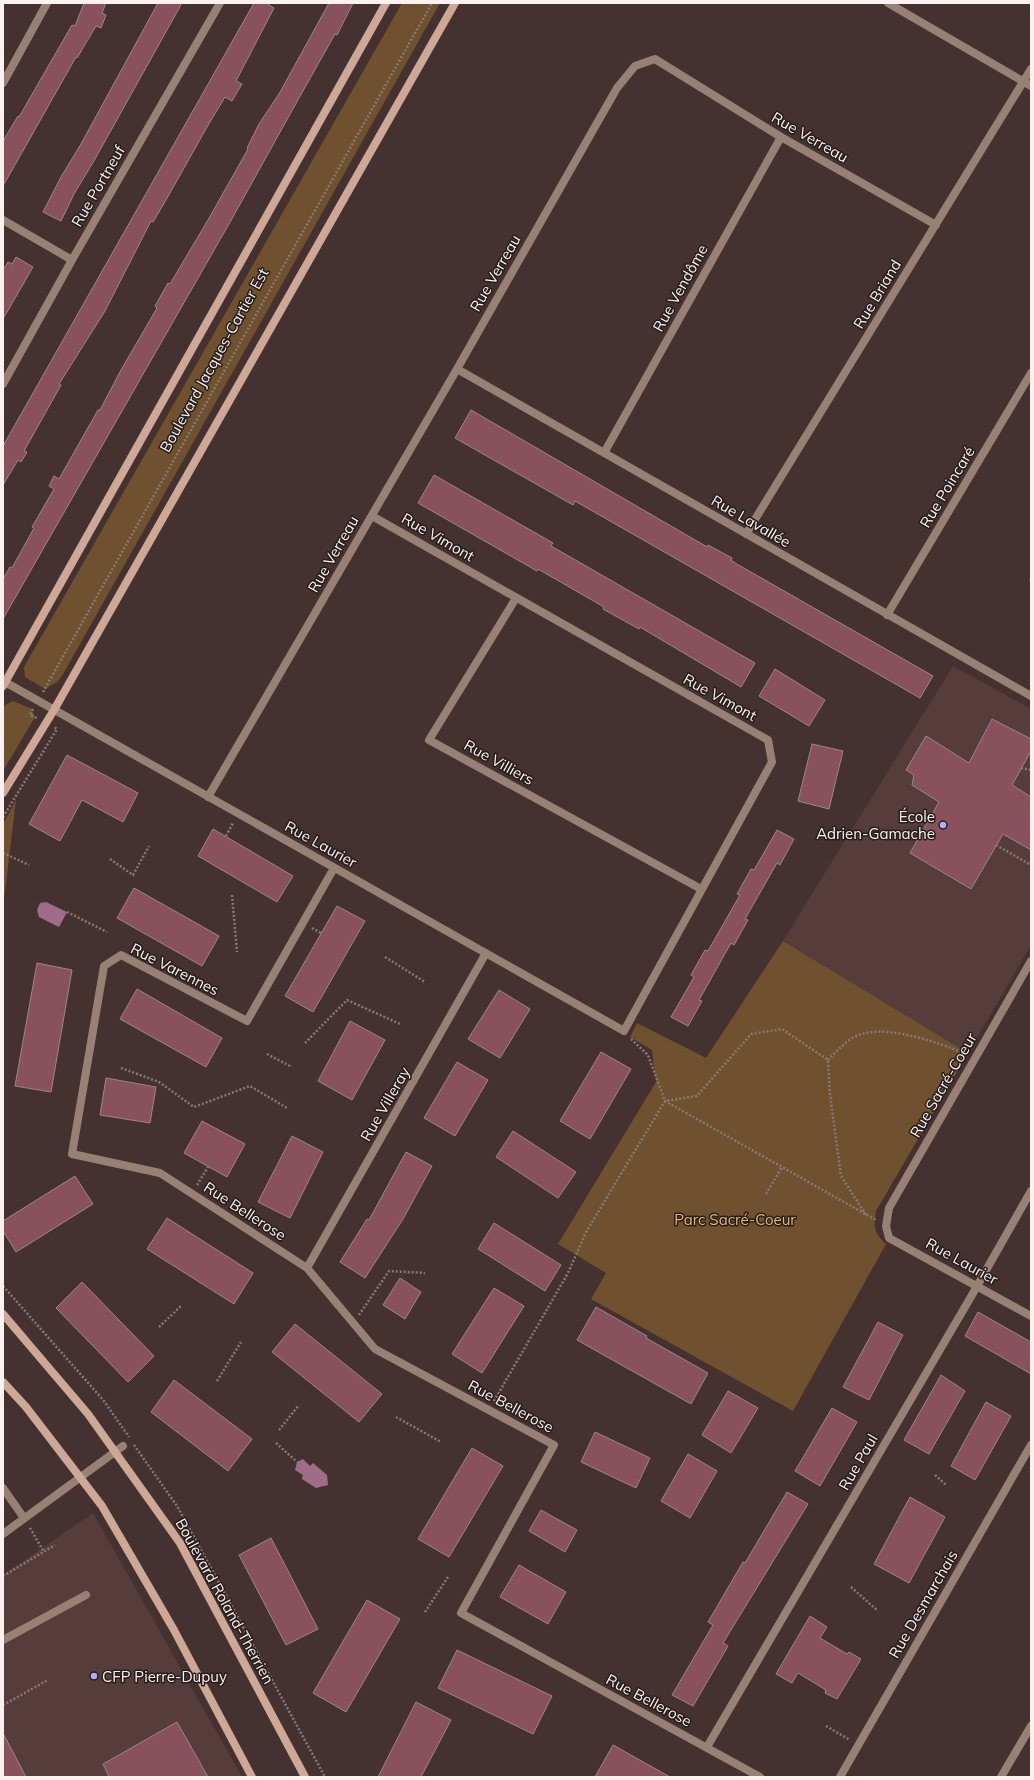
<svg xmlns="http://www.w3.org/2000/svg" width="1034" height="1780" font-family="Mulish,sans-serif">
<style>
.built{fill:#563d3b}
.green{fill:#6f512f}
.water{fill:#a06d89}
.building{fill:#88515d;stroke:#9b8689}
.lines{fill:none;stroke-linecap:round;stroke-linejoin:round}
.path{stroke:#897876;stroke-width:2.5;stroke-dasharray:2 2;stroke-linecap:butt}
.lane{stroke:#988074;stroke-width:8}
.street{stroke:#988074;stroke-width:8}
.secondary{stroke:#cea896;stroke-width:8}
.poi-dot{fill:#aeaefa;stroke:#251d1b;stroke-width:1.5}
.labels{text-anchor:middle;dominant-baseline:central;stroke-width:3;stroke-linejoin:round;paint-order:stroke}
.street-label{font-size:15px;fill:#fef1f0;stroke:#251d1b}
.poi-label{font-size:15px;fill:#fef1f0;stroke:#251d1b;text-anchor:end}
.park-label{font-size:15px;fill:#eeb373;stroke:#251d1b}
</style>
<rect width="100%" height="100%" fill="#453230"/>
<path class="built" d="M953,666L1031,709V945L968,1053L783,941Z
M93,1513L242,1777H3V1575Z"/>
<path class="green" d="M402,3H440L62,676L57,682L45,689L25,677L24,667Z
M13,701L32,709L35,717L3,771V709L5,705Z
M16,800L3,908V824Z
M783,941L968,1053L876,1211C873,1227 874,1233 886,1244L793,1411L591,1299L606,1273L558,1244L656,1082L652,1050L630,1037L637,1023L706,1058Z"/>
<path class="water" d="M46,902L67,912L59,927L39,917L37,910L40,903Z
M303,1459L310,1466L313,1463L327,1475L328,1485L316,1488L302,1479L303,1475L295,1470L297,1462Z"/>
<path class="building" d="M84,3H106L102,13L106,15L101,28L96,26L77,58L76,57L3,186V141L18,116L19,117L72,25L75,26Z
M158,3H182L95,159L74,194L61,221L43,212L61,177L81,144Z
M254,3H266L274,8L236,81L242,84L232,101L225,97L207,127L166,200L153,222L151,221L105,311L59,384L61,385L24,451L27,452L21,462L18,460L3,485V446Z
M329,3H353L337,35L335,34L299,98L229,224L3,619V579L10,567L12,568L34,528L32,527L54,489L49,486L54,476L59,479L98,410H100L121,370L157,308L155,306L168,283L170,284L208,220L248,149L247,148L259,124L279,94Z
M16,257L33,267L3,319V270L8,262L12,264Z
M471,410L702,544L707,547L708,545L732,558L731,560L735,563L933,676L920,698L575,501L573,505L455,438Z
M434,475L553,543L551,546L755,663L741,687L640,627L639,629L603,609L604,607L538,569L537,571L418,503Z
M775,669L825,700L809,726L759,696Z
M992,719L1031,739V751L1012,785L1031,797V850L1003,834L971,889L910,853L939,802L912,785L914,775L906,770L926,736L969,763Z
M812,744L843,751L829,809L798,801Z
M67,755L138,793L123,822L82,800L60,841L29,824Z
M213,829L293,876L277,902L198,856Z
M777,830L794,839L780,865L777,863L745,919L748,920L734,945L731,943L699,1000L702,1001L688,1026L671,1017L694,977L691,975L705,950L708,951L740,895L737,894L751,869L754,870Z
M134,888L219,936L202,966L117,918Z
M337,906L365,921L313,1012L285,996Z
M37,963L72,970L51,1092L15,1086Z
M137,989L222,1038L206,1067L120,1019Z
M499,990L530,1009L500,1058L468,1039Z
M350,1021L385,1040L352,1100L318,1081Z
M601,1052L631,1069L590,1139L560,1121Z
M457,1062L488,1080L455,1136L424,1118Z
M106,1078L156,1087L150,1123L100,1115Z
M202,1121L245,1144L227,1177L184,1153Z
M513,1131L576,1172L558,1198L496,1157Z
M292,1136L323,1152L290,1218L258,1202Z
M406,1152L432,1166L403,1219L365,1278L340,1262L367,1219L369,1220Z
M75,1176L93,1204L16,1252L3,1231V1221Z
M167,1218L253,1273L234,1304L147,1249Z
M494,1223L561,1265L545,1291L478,1249Z
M400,1278L421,1292L405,1319L383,1305Z
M82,1282L154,1356L128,1382L56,1308Z
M494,1288L524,1306L482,1373L452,1354Z
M596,1307L647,1336L646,1338L708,1373L691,1404L577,1340Z
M978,1312L1031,1342V1374L965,1336Z
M878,1322L903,1335L869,1400L843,1387Z
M295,1324L382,1394L359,1422L272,1352Z
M941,1375L965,1391L929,1454L904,1440Z
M174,1380L252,1439L228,1471L151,1412Z
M728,1391L758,1408L731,1453L702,1435Z
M986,1402L1011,1416L975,1480L951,1466Z
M832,1408L857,1422L820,1486L795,1471Z
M595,1432L650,1458L636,1488L581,1462Z
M472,1448L503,1466L449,1557L418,1539Z
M688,1454L717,1471L690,1518L661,1501Z
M787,1492L808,1504L723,1643L728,1646L693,1706L672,1695L713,1625L708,1622L743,1562L745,1563Z
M910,1497L945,1517L909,1583L874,1564Z
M541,1510L577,1530L565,1552L529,1531Z
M271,1538L318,1629L286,1645L239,1555Z
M519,1565L566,1592L548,1624L500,1597Z
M367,1600L400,1619L346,1712L313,1693Z
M810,1616L827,1627L820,1638L847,1654L849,1652L861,1659L837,1699L825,1693L826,1690L798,1673L792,1683L776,1674Z
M457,1650L552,1696L533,1734L438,1688Z
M416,1702L451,1720L421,1777H378Z
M177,1722L208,1777H109L103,1764Z
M3,1733L26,1777H3Z
M613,1745L670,1777H595Z"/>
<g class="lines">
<path class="path" d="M1030,579L1031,580
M43,692L432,3
M33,709L30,715L37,718
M1021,768L1031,770
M3,817L57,729L54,727
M226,836L233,823
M996,845L1031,865
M3,853L29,865
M110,859L133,875L149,846
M232,895L237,952
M67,912L107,932
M312,928L321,933
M385,957L425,982
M631,1039L648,1055L665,1101L876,1220
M305,1043L347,1000L400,1024
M267,1054L292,1067
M828,1060C835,1053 842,1045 851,1039C879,1020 938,1043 967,1054
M121,1068L159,1082L194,1107L250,1086L287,1108
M197,1185L208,1167
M766,1194L782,1167
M3,1286L104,1401L129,1437
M359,1315L389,1271L425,1273
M159,1327L182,1305
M217,1381L241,1342
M494,1401L568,1273L586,1232L665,1101L697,1096L751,1034L782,1029L828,1060L830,1094L841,1176L866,1215
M396,1417L441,1442
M279,1430L299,1405
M276,1443L297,1462
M134,1445L177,1506L325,1777
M935,1475L946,1485
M30,1528L44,1552
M3,1576L55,1545
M851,1587L878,1611
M425,1612L448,1577
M3,1705L48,1680
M826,1726L850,1740"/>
<path class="lane" d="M3,1488L24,1518
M3,1534L123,1446
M3,1640L86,1595"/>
<path class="street" d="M888,3L1031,86
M3,83L47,3
M3,220L72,260
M457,369L1031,696
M3,384L72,260L220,3
M604,453L781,137
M746,534L1031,69
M516,598L429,740L701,889
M887,615L1031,373
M5,682L624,1031L772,762L768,740L372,516
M208,797L457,369L617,88L635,66L655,59L781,137L936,225
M334,868L247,1021L121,955L104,966L72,1154L160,1173L307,1268L375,1349L554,1445L461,1613L760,1777
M1031,961L889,1208L886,1226L889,1238L1031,1316
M307,1268L486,953
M707,1747L972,1295L1031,1191
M840,1777L1031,1445
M1001,1777L1031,1726"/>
<path class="secondary" d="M3,686L386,3
M3,793L54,710L455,3
M3,1314L88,1414L180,1543L305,1777
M3,1382L26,1407L102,1506L174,1630L252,1777"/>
</g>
<g class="poi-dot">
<circle cx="943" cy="825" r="4"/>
<circle cx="94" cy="1676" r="4"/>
</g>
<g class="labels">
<g class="street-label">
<text transform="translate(810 137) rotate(30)">Rue Verreau</text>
<text transform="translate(98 186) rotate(-60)">Rue Portneuf</text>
<text transform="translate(495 273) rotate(-60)">Rue Verreau</text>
<text transform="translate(680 288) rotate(-61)">Rue Vendôme</text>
<text transform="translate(877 294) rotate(-59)">Rue Briand</text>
<text transform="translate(214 360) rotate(-61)">Boulevard Jacques-Cartier Est</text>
<text transform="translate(947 487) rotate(-59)">Rue Poincaré</text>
<text transform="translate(751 521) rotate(30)">Rue Lavallée</text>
<text transform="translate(438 537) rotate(30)">Rue Vimont</text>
<text transform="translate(333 554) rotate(-60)">Rue Verreau</text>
<text transform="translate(720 697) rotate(29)">Rue Vimont</text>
<text transform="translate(499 762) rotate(29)">Rue Villiers</text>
<text transform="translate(321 844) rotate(29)">Rue Laurier</text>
<text transform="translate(175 969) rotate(27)">Rue Varennes</text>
<text transform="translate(943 1085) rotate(-60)">Rue Sacré-Coeur</text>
<text transform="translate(385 1104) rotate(-60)">Rue Villeray</text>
<text transform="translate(245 1211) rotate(33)">Rue Bellerose</text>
<text transform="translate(962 1261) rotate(29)">Rue Laurier</text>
<text transform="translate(511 1406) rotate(28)">Rue Bellerose</text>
<text transform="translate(858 1462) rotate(-60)">Rue Paul</text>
<text transform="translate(225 1601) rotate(61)">Boulevard Roland-Therrien</text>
<text transform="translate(923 1604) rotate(-60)">Rue Desmarchais</text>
<text transform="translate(649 1700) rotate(28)">Rue Bellerose</text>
</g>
<g class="poi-label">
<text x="935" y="816">École<tspan x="935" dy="17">Adrien-Gamache</tspan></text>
<text x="102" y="1676" text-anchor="start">CFP Pierre-Dupuy</text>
</g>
<g class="park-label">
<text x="735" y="1219">Parc Sacré-Coeur</text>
</g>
</g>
<rect width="1034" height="1780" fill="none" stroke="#fef1f0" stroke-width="8"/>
</svg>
